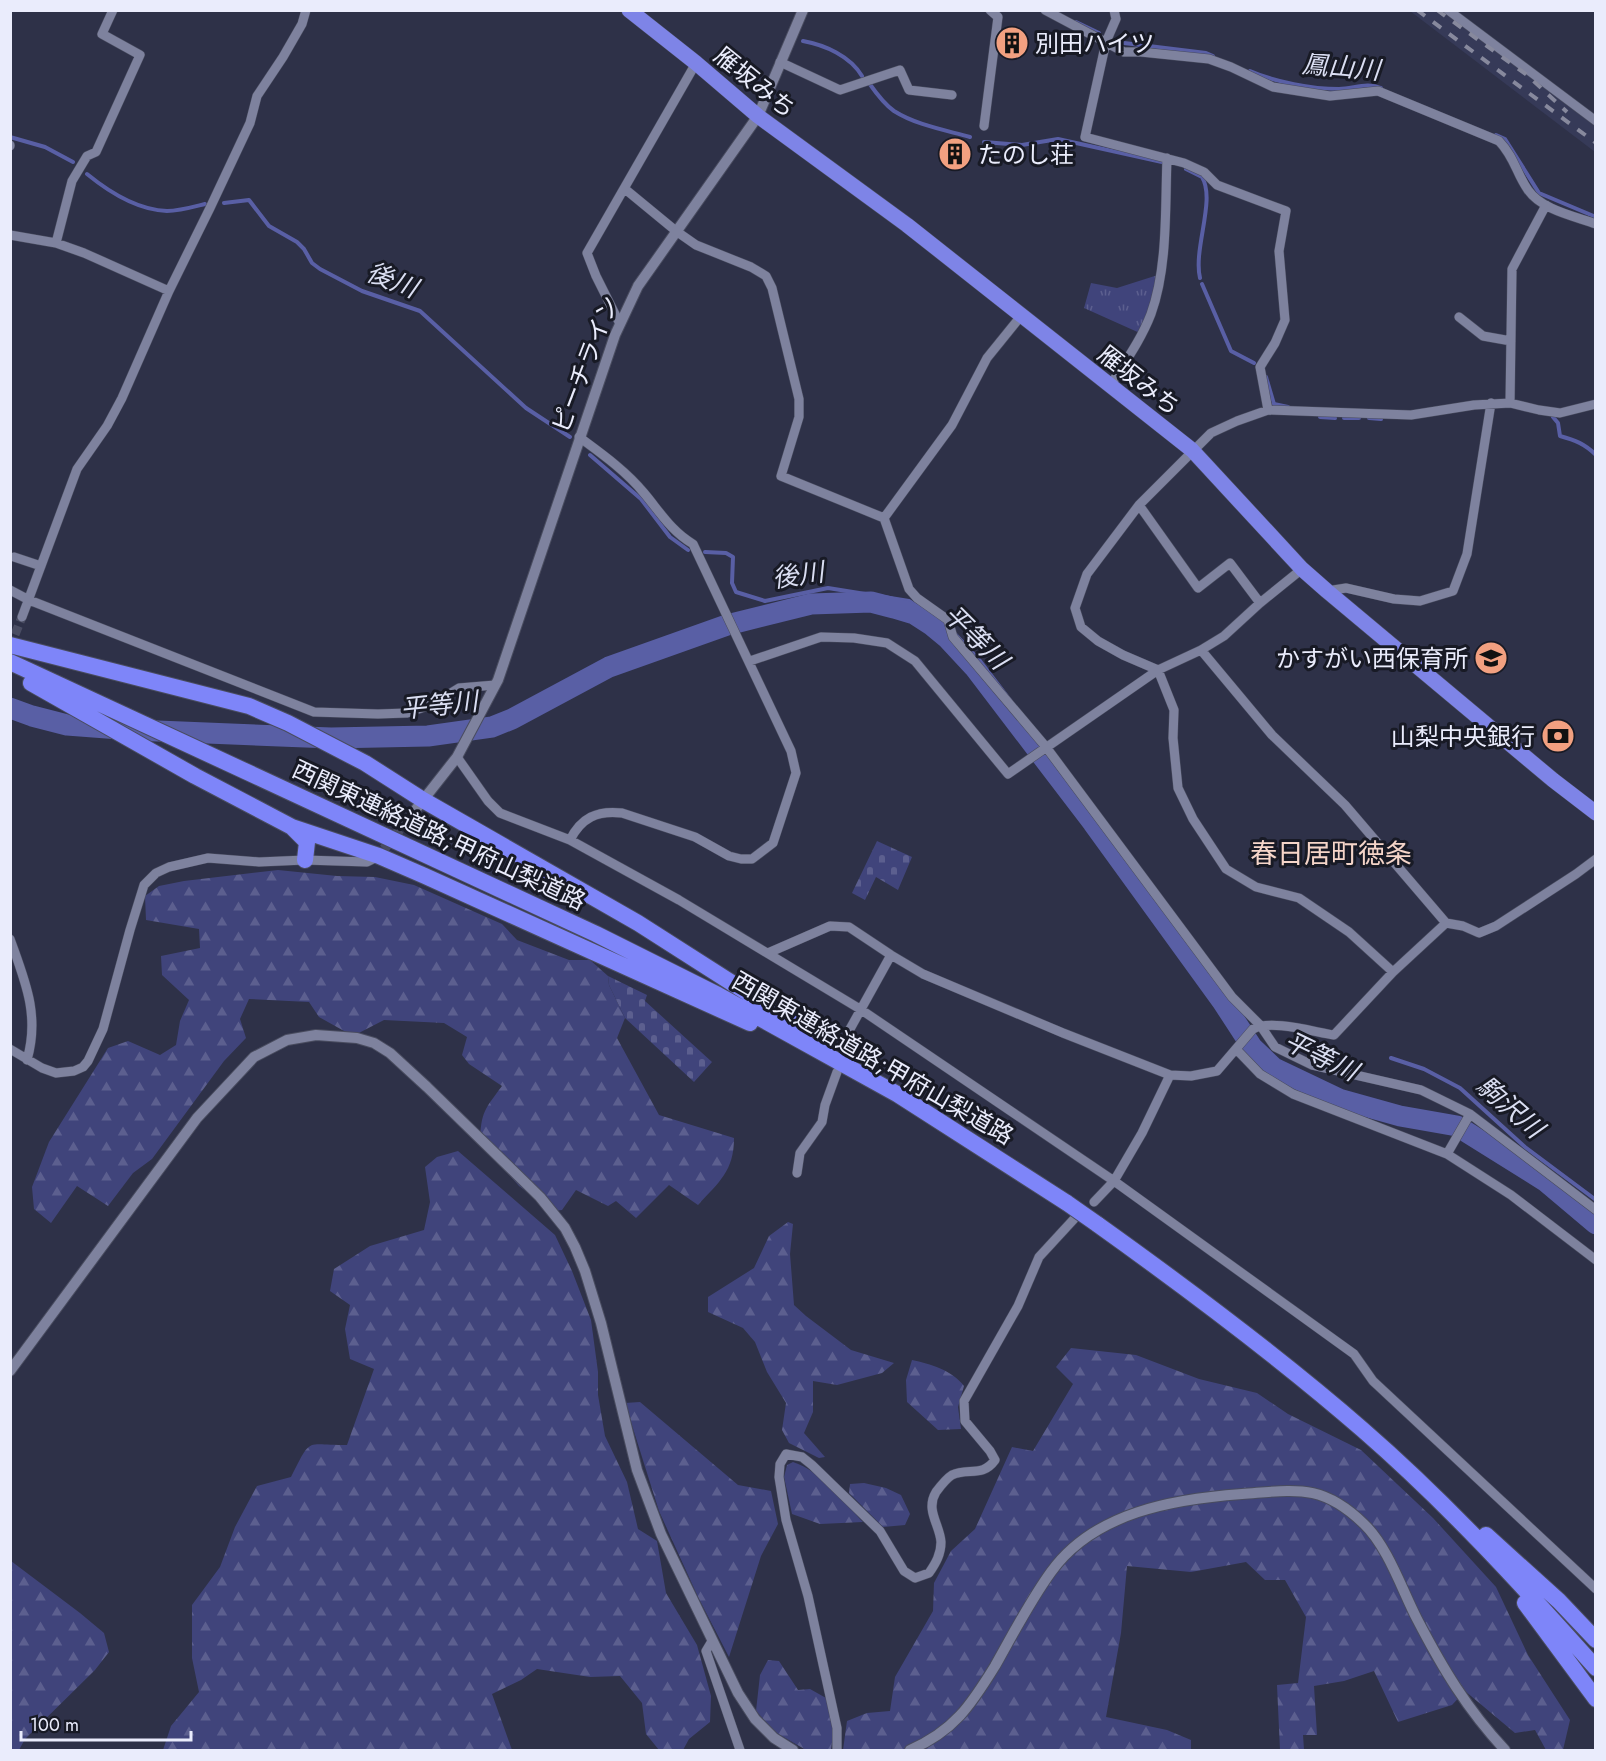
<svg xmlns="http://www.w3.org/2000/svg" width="1606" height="1761" font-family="Jost,'Noto Sans JP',sans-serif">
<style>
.built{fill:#363a58}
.grass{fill:url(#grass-tufts)}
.forest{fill:url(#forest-firs)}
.cemetery{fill:url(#cemetery-stones)}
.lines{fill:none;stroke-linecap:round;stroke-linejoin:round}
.stream{stroke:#595fa5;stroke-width:4}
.river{stroke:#595fa5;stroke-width:21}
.minor-tunnel{stroke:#4a4d63;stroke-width:9;stroke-dasharray:9 4.5;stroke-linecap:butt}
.tertiary-tunnel{stroke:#4a4d63;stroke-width:10;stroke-dasharray:10 5;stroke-linecap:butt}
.minor-casing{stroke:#494c5f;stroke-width:10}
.tertiary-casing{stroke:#494c5f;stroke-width:12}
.trunk-casing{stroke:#494c5f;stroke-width:16}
.motorway-casing{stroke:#494c5f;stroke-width:18}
.minor{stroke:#7e829e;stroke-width:9}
.tertiary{stroke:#7e829e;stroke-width:10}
.trunk{stroke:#7e84e7;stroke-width:15}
.motorway{stroke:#7e85f9;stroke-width:16}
.rail{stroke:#87899d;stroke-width:4;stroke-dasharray:10 10;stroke-linecap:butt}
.motorway-bridge-casing{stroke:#494c5f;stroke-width:18;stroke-linecap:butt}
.motorway-bridge{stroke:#7e85f9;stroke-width:16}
.labels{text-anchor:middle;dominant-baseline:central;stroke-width:6;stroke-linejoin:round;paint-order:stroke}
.poi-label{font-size:24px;fill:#eaecfc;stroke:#181a25;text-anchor:start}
.street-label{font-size:24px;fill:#eaecfc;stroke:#181a25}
.water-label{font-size:26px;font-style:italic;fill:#dadef2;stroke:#181a25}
.quarter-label{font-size:27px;fill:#f5d5c9;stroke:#181a25}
</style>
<defs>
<pattern id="grass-tufts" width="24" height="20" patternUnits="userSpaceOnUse" patternTransform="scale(1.5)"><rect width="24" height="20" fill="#40447b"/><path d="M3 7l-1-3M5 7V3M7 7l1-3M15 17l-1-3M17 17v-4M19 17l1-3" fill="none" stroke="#5c5f8f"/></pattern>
<pattern id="forest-firs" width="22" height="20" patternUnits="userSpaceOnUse" patternTransform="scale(1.5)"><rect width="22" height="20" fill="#40447b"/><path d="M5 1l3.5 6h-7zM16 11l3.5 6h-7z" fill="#5c5f8f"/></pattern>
<pattern id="cemetery-stones" width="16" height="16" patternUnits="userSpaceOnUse" patternTransform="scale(1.5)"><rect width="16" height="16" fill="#40447b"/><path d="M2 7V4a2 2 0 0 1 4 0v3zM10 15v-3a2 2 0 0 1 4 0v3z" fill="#5c5f8f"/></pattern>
</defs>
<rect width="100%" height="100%" fill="#2e3148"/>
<path class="built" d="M1410,11H1446L1595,121V152Z"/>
<path class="grass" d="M1161,274L1142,334L1084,308L1091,283L1117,288Z"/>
<path class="forest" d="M278,870L337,876L375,877L414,885L502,924L517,940L569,960H590L608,976L609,985L625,1018L617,1038L659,1115L734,1138C734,1171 719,1182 698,1205L669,1185L636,1218L616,1201L608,1206L576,1190L562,1210L554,1211L519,1186L480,1141C481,1112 485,1109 502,1086L469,1064L462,1055L467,1037L444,1023L384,1020L353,1036L319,1017L309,1002L249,999L240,1019L246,1038L224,1061L152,1159L133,1173L108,1206L77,1186L51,1223L34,1209L32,1187L49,1142L108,1048L128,1041L160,1055L176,1045L180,1021L189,1000L162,975L161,956L200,948L199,929L146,920L145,896L159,886L184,881Z
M458,1151L555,1235L572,1271L591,1320L598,1372V1395L605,1436L627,1482L638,1529L657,1541L666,1593L697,1645L711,1696L710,1722L689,1739L683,1750H659L646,1734L642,1703L620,1676L590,1677L537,1669L521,1680L492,1694L512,1750H163L171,1726L199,1692L192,1658V1605L220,1567L235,1527L257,1486L291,1477C312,1436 304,1445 347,1445L374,1369L350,1359L345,1329L350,1305L330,1291L334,1269L370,1246L424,1230L430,1202L425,1167L437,1157Z
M788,1222L793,1224L790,1254L794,1305L806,1316L851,1350L894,1363L882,1373L837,1385L813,1381V1412L804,1433L825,1457L819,1458L789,1443L782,1430L786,1403L767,1372L755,1342L743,1328L708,1312V1297L754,1268L769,1236Z
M1071,1348L1136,1355L1199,1379L1257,1393L1288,1414L1361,1450L1433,1518L1496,1587L1528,1655L1570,1720L1563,1750H1546L1535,1730L1515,1733L1465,1691L1452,1705L1398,1722L1374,1671L1344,1681L1314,1686L1317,1735H1303L1304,1750H1280L1277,1685L1298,1683L1306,1617L1285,1580H1265L1246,1562L1191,1572L1127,1566L1121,1633L1106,1717L1167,1730L1191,1740V1750H843L847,1721L867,1713L890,1711L895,1677L933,1611L934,1583L951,1551L975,1529L1012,1447L1033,1451L1073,1384L1056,1367Z
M912,1360C930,1364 952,1370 964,1386L958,1407L961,1429L938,1430L907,1402L906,1380Z
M640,1402L738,1485L771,1491L778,1524L761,1556L729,1657L698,1597L659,1511L625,1403Z
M793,1462C821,1471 843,1501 863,1522L820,1524L792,1514L784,1477L787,1465Z
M864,1483L886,1488L901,1495L910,1514L905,1525L883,1527L849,1493L850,1484Z
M11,1561L80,1613L104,1633L109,1652L95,1670L25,1739L19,1750H10Z
M768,1660L779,1661L798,1690L810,1689L826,1698L834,1725L831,1750H806L775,1732L756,1711L760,1675Z"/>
<path class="cemetery" d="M877,841L912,857L898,890L876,877L865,900L852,893Z
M608,976L647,995L645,1001L712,1062L694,1082L625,1018L609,985Z"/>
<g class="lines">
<path class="stream" d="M1076,22L1099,33
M803,41C825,45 850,56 862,76
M1116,42L1206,53L1213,56
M1250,71C1275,82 1312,89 1339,89C1353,89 1367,82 1381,88
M869,83C876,93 884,104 894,111C916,125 945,130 970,137
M1496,135L1505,139L1539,193L1596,217
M10,137L45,147L73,162
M984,142L1022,145L1058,139L1162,162
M1186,169L1202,177C1216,200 1193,249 1200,278
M87,174C109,192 138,210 167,211C179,211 193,207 205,204
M224,203L249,200L269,226L297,242L304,249L312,263L320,269L362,291L420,311L526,408L570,437
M1202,284L1231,351L1254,363
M1266,377L1274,404L1288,407
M1320,417L1335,418
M1553,417L1558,423L1560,436C1575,440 1585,444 1596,455
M1344,418H1359
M1369,418L1381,419
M590,455L641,499L670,537L688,550
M705,552L726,553L733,557L732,583L736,592L765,601L828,588L909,601L931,615L943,626L948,639
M1391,1058L1424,1069L1460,1088L1525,1147L1596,1200"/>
<path class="river" d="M10,708L32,716L67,725L133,730L331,738L428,736L492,727L512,719L609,667L727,625L811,604L871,602L894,608L914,614L931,625L948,639L974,667L1093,823L1222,1001L1252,1047L1274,1068L1339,1099L1400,1116L1457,1126L1545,1181L1596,1224"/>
<path class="minor-tunnel" d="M10,647L22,617
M839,1064L850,1029"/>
<path class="tertiary-tunnel" d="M384,849L413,813"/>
<g class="minor-casing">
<path id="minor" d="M1045,10L1124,52H1141L1209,59L1231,67L1273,87L1330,96L1378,91L1499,141C1515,158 1516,173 1528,190C1542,210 1574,216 1596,224
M1114,10L1116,19L1106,42L1085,137L1184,163L1204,172L1217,185L1286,211L1279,251L1285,320L1275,343L1260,367L1268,410
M1448,10L1596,121
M780,62L840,90L900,70L909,90L952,95
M984,126L998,17L990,10
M10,145V146
M625,189L676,231L696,245L751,267L766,276L772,288L799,399V417L781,476L884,518L909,589L917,598L948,620L953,637L1046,747L1232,997L1260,1025L1275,1047L1312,1065L1421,1090L1470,1114L1596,1210
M10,235L56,243L84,253L169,291
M56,243L72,181L87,156L96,152L140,55L102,34L113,10
M1459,317L1483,336L1511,341
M620,324L596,276L587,253L696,63
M1110,386C1125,362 1141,340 1151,314C1168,267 1165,208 1167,158
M1510,403L1512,269L1546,205
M1139,505L1198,588L1230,563L1260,603
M884,518L952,425L987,358L1021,316
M14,557L41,566
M10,590L29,600L314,712L378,714L407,713L433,704L459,688L495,685
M1327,591L1346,588L1394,599L1420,601L1453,591L1467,554L1491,403
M22,617L77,469L107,426L122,398L169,291L210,208L250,123L257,96L283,57L302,24L306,10
M1201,650L1272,735L1345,805L1446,923L1463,926L1479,933L1496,926L1576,874L1596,859
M750,661L821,637L854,638L887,643L915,661L1008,774L1158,670L1201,650L1224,636L1260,603L1302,569
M457,757L488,801L500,813L570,840L679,900L860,1009L1114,1181L1354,1354L1373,1381L1596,1589
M570,840C581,818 597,810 622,813L695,837L729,856L741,859H752L773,843L796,773L791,751L693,544C671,531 660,512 644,493C626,471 602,454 579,437
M10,939C25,981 40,1015 27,1060
M768,953L830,926L849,927L891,955L923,974L1063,1033L1170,1075L1191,1076L1217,1071L1253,1029C1270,1019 1314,1032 1334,1035L1393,972L1446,923
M1393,972L1349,932L1299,898L1256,887L1226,869L1193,819L1178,788L1173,738L1174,710L1158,670L1123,655L1098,641L1081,627L1075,608L1087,574L1139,505L1211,433L1237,421L1268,410L1411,415L1474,405L1510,403L1539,410L1560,413L1596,404
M850,1029L891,955
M10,1049L42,1068L56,1073L74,1071L83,1067L88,1061L103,1029L130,930L144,885L156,873L169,867L208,858L259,862L305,860L367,862L379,856
M1236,1049L1260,1074L1293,1094L1447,1154L1511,1195L1596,1260
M1447,1154L1470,1114
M797,1173L800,1153L822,1122L825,1105L837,1072
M1094,1202L1114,1181L1142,1133L1170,1075
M712,1641L706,1651L740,1750
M837,1750V1728L808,1596L786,1520L779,1477L780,1464L786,1454L802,1457L812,1465L880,1531L904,1571L915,1578L929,1573C936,1563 941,1554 941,1542C940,1525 925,1510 936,1492C939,1488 947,1478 952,1475C968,1467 982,1478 995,1460L990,1451L965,1421L964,1401L1018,1306L1039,1257L1074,1219"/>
</g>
<g class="tertiary-casing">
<path id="tertiary" d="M413,813L457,757L498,680L615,335L638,286L758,116L803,10
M10,1371L197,1118L254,1057L287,1040L316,1035L357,1038L374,1043L390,1053L427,1087L540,1197L565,1228L575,1247L585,1271L601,1323L637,1470L661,1534L738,1693L755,1719L774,1738L793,1750
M910,1750C954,1731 971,1705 995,1666C1013,1634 1030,1601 1051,1572C1094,1512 1174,1499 1242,1494C1296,1490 1322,1483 1364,1524C1388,1547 1402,1590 1417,1619C1443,1669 1467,1709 1505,1750"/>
</g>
<g class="trunk-casing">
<path id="trunk" d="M629,10L696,63L758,116L907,225L1192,450L1302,569L1327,591L1553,780L1596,813"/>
</g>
<g class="motorway-casing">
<path id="motorway" d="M10,645L249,706L288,723L365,763L423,800L638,923L807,1031
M10,662L596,934L718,995L897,1094L1067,1203
M31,683L195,776L292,827L379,856L425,876L750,1023
M293,828L307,842L305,860
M1097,1224C1188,1289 1278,1356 1363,1430C1447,1503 1522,1585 1596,1668
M1486,1535L1559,1601L1596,1640
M1525,1603L1596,1699"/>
</g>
<use href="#minor" class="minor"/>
<use href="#tertiary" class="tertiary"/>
<use href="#trunk" class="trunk"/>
<use href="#motorway" class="motorway"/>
<path class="rail" d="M1417,10L1596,143
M1437,10L1527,75L1567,112"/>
<g class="motorway-bridge-casing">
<path id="motorway-bridge" d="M1067,1203L1097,1224"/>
</g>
<use href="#motorway-bridge" class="motorway-bridge"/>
</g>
<defs>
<g id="building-disc" transform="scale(1.725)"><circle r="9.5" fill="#f2a080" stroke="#181a25"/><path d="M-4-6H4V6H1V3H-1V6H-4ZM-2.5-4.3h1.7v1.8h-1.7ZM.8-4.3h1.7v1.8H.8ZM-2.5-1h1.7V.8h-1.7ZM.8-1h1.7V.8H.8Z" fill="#111"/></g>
<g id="school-disc" transform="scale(1.725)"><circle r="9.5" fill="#f2a080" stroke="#181a25"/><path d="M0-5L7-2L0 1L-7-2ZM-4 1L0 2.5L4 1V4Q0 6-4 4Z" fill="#111"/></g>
<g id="bank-disc" transform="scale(1.725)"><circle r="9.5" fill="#f2a080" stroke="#181a25"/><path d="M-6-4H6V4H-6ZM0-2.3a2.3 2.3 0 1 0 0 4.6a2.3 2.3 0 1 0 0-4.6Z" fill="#111"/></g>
</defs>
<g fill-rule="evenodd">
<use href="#building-disc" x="1012" y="43"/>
<use href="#building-disc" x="955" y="154"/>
<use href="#school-disc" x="1491" y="658"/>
<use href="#bank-disc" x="1558" y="736"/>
</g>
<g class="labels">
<g class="poi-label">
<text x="1035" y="43">別田ハイツ</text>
<text x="978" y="154">たのし荘</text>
<text x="1468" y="658" text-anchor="end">かすがい西保育所</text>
<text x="1535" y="736" text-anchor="end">山梨中央銀行</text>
</g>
<g class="street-label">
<text transform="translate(755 82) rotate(39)">雁坂みち</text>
<text transform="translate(585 364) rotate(-69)">ピーチライン</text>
<text transform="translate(1139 380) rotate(38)">雁坂みち</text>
<text transform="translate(439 835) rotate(25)">西関東連絡道路;甲府山梨道路</text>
<text transform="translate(873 1058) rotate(30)">西関東連絡道路;甲府山梨道路</text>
</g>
<g class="water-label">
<text transform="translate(1341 67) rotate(5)">鳳山川</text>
<text transform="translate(392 280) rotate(21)">後川</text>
<text transform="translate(798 575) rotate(-8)">後川</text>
<text transform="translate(976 637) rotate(45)">平等川</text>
<text transform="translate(439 705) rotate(-6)">平等川</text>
<text transform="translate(1321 1056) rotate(26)">平等川</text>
<text transform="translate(1510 1107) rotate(41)">駒沢川</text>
</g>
<g class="quarter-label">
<text x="1331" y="853">春日居町徳条</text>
</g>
</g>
<rect width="1606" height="1761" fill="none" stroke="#eaecfc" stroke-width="24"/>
<path d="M21 1731v9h170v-9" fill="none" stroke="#eaecfc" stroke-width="3"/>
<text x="30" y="1731" font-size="18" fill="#eaecfc" stroke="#181a25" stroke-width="4.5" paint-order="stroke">100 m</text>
</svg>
